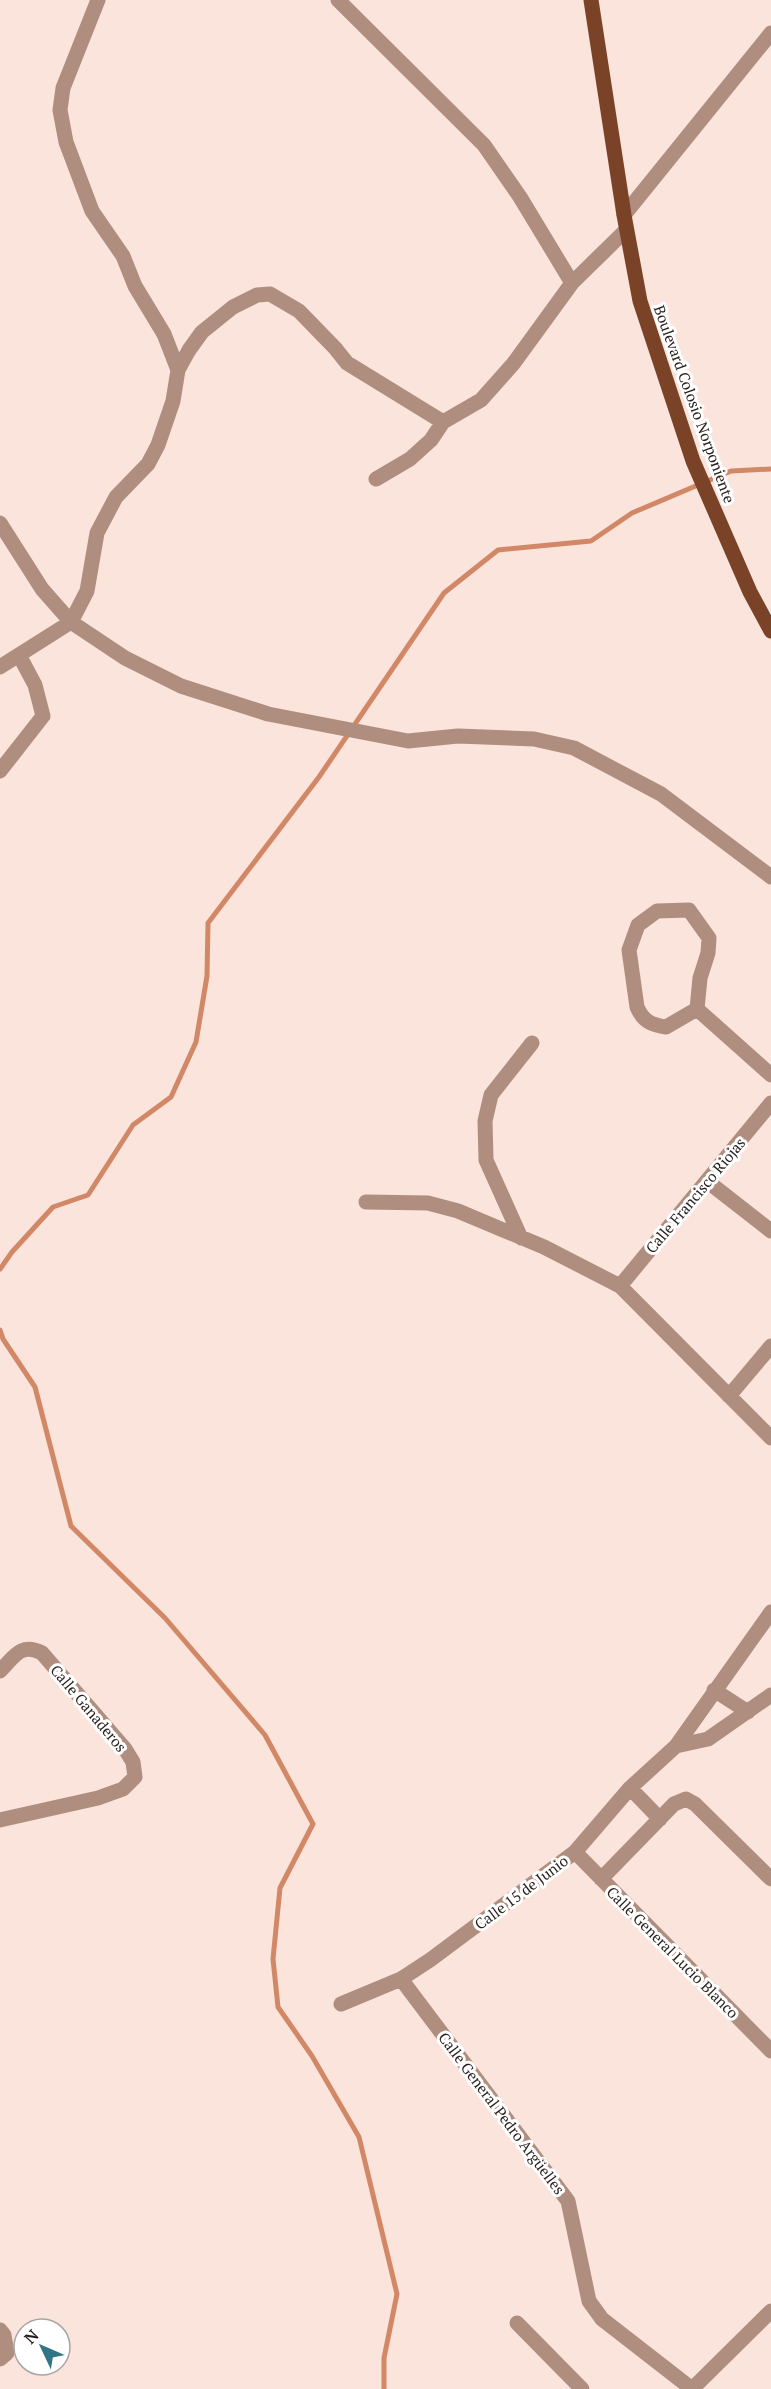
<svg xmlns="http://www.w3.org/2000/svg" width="771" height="2389" font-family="'PT Serif',serif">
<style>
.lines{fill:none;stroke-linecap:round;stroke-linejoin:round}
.stream{stroke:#d28866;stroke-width:5}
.minor{stroke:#af8e7f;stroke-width:15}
.major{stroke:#7a4227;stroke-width:15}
.labels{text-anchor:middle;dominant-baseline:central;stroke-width:6;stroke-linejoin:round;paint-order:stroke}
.street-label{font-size:15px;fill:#261e1b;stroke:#fff}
</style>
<rect width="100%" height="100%" fill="#fae4db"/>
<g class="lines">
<path class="stream" d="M0,1269L12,1252L53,1207L88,1195L133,1125L171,1097L196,1042L207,976L208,923L319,777L444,593L498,550L591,541L632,513L731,471L771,469
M0,1330L3,1339L35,1387L71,1526L165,1618L265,1735L313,1824L280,1888L273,1959L278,2007L312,2056L359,2137L397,2294L384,2358V2389"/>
<path class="minor" d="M338,0L484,145L520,197L572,283
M624,215L771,33
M178,370L189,350L202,332L233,307L257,295L270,294L299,311L335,348L347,363L443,422
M376,479L410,459L431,440L443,422L481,400L513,364L572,283L626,230
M0,523L42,589L71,622L125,658L181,686L268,714L408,741L458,736L534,739L574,748L661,794L771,877
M0,667L71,622L87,591L97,533L116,497L148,464L158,445L173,401L178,370L164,334L135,286L123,256L92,211L66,142L60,110L63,88L98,0
M0,771L43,716L35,685L19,655
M697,1009L666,1027C651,1025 643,1021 637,1007L629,950L638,925L657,911L689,910L709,938L708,953L700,978L697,1009L771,1075
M707,1181L771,1231
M366,1202L428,1203L458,1211L544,1247L620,1286L771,1438
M521,1238L486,1160L485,1121L491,1095L532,1043
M620,1286L771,1103
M729,1396L771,1346
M0,1671C14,1657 21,1642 42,1653L125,1749L133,1762L135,1777L123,1789L98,1798L0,1820
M714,1690L748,1712
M676,1746L771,1612
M630,1788L660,1819
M575,1852L771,2051
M601,1879L674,1804L686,1799L695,1804L771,1879
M401,1979L568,2201L589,2301L602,2319L692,2389
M341,2004L401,1979L430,1960L575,1852L630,1788L676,1746L708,1739L771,1695
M517,2323L582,2389
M0,2330L4,2335L7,2353L0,2359
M692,2389L771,2311"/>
<path class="major" d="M591,0L624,215L640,301L693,461L750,592L771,631"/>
</g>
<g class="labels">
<g class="street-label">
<text transform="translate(695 404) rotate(70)">Boulevard Colosio Norponiente</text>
<text transform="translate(695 1195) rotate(-50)">Calle Francisco Riojas</text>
<text transform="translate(89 1708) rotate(50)">Calle Ganaderos</text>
<text transform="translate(521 1892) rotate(-37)">Calle 15 de Junio</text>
<text transform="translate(673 1952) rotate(45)">Calle General Lucio Blanco</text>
<text transform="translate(502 2113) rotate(53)">Calle General Pedro Argüelles</text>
</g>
</g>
<g transform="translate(42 2347) rotate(314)"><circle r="28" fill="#ffffff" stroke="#a8a5a4" stroke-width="1.5"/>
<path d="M0-4.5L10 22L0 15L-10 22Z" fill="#327686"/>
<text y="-9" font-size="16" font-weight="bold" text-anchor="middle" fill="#261e1b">N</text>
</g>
</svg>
